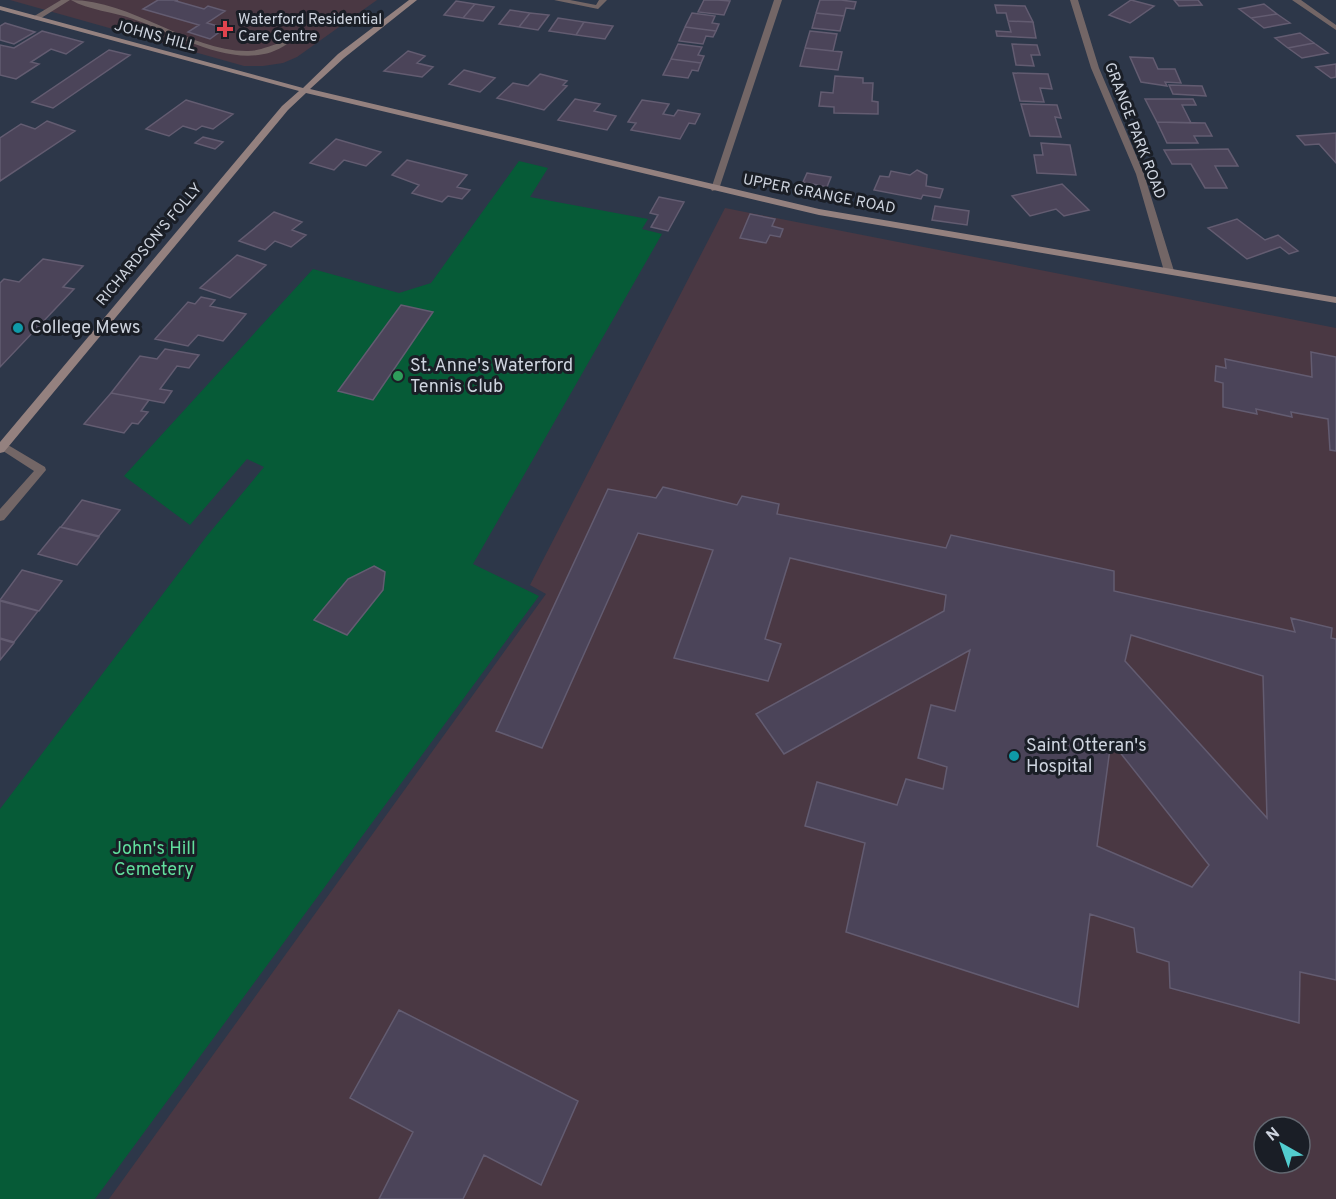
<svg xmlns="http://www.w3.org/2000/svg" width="1336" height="1199" font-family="Overpass,sans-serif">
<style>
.medical{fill:#4a3843;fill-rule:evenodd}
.green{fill:#065b37}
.building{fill:#4b4459;stroke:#635c71;stroke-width:1.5;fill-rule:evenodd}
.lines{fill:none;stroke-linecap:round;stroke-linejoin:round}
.lane{fill:#736666;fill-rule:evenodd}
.street{fill:#736666;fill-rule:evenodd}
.secondary{fill:#94817f;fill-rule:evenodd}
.health-dot{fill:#e0444e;stroke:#1a1e26;stroke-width:2}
.culture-dot{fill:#0f9aa8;stroke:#1a1e26;stroke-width:2}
.leisure-dot{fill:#2e9e5b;stroke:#1a1e26;stroke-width:2}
.labels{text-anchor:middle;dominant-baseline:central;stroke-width:6;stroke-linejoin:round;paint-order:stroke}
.far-poi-label{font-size:15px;fill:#ced4df;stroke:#1a1e26;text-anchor:start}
.far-street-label{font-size:15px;fill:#ced4df;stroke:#1a1e26}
.poi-label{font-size:18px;fill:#ced4df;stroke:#1a1e26;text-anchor:start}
.park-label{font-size:18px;fill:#61df9d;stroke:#1a1e26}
</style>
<rect width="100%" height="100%" fill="#2d3749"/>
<path class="medical" d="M10,0H377L297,57L283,63L263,66H244Z
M725,208L1336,328V1199H109L546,594L530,585ZM1264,1127H1300V1163H1264Z"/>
<path class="green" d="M519,161L548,168L530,197L648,219L642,229L662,234L473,564L539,596L95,1199H0V809L206,537L264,467L247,459L190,525L124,476L313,269L399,293L431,283Z"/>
<path class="building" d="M158,0H178L176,1L204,9L208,6L225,11L207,23L225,28L210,39L188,32L199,25L143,9Z
M704,0H718L730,1L724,15L698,12Z
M820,0H841L856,2L854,9L846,8L844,16L816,13Z
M1131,0L1154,6L1130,23L1109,15Z
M1174,0H1198L1202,5L1179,6Z
M456,1L475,4L463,18L444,15Z
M475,4L494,7L483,21L463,18Z
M1264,4L1277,14L1251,18L1239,9Z
M995,5L1025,6L1033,22L1008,21L1006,13H997Z
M510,10L530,13L519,27L499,24Z
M530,13L549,15L538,30L519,27Z
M692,13L715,16L712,23L719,24L716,31L685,27Z
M816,13L844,16L840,31L812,28Z
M1277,14L1290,23L1264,28L1251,18Z
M558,18L584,22L576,35L549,31Z
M1008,21L1033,22L1036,38L997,36L996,31L1011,32Z
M584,22L613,26L605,39L576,35Z
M5,23L35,32L14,44L0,40V26Z
M685,27L716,31L713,37L706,36L703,44L679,41Z
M42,31L83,42L66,54L51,49L31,62L39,64L16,79L0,75V45L14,48Z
M810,31L837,34L833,51L805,48Z
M1300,33L1314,43L1288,48L1275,38Z
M1314,43L1328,53L1302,58L1288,48Z
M678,44L702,47L698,55L704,56L701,63L671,59Z
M1012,44L1037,45L1040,55H1031L1034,66L1016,65Z
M805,48L842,52L838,70L800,66Z
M109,50L130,55L53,108L32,102Z
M408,51L425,56L417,63L433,67L422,77L384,71Z
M1130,57L1153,58L1158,69H1175L1181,83L1165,82L1167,86L1141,82Z
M671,59L701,63L698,71L692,70L688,78L663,75Z
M1336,64V77L1331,78L1316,67Z
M464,70L495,78L480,92L449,84Z
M1013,73L1048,74L1052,89L1040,88L1044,102L1020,101Z
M540,74L567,81L563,85L567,86L544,110L497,98L513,83L528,86Z
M835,76L863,78V83H873L872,101L878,102V114L834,113V107L819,106L821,92L833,93Z
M1169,85L1202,86L1206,96L1173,94Z
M575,99L600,104L594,111L616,116L607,130L558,120Z
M1145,99H1193L1196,105H1182L1191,123L1157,122Z
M186,100L233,114L213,129L202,126L196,130L183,126L169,136L146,129Z
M642,100L669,104L663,114L674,116L678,110L700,114L695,124L689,123L680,139L631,130L636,123L628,122Z
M1021,104L1057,105L1061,118L1055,117L1061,137L1030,136Z
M47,121L75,131L0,181V138L21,124L35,129Z
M1157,122L1205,123L1212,136H1194L1198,143H1167Z
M1336,133V163L1319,144L1305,145L1297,136Z
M203,137L223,142L215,149L195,143Z
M336,139L381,152L366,166L344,160L334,170L310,163Z
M1041,143L1070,145L1076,175L1037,173L1034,155H1043Z
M1228,149L1238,166H1215L1227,188H1205L1191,164H1172L1164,150Z
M407,160L467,175L457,187L470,190L462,199L448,196L442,202L412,193L419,185L392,175Z
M917,170L927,175L926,186L943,189L940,198L923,195L921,199L874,190L880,176L889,177L891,171L910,175Z
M807,173L831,177L827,187L803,182Z
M1062,184L1089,210L1064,216L1056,209L1030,216L1012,196Z
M659,197L684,202L668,231L651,227L658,215L650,213Z
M935,206L969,211L967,225L932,220Z
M274,212L302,222L292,230L306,235L291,247L275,241L265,250L239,241Z
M750,214L775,219L772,226L783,229L780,237L770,235L766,243L740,238Z
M1237,219L1265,240L1278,235L1298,251L1289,254L1280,247L1247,259L1208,228Z
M237,255L266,265L230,298L200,288Z
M43,259L83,266L63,287L74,289L0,367V283L4,279L19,282Z
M201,297L215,300L210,306L246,314L223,341L198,335L188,346L155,339L188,302L195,304Z
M401,305L433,312L373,400L338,391Z
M165,349L199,355L189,368L177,366L160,389L172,391L164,403L111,393L140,356L157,359Z
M1311,352L1336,357V451L1330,450L1328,419L1291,412L1292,417L1256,409L1257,414L1223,407V383L1215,381L1216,366L1226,368L1225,359L1312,377Z
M111,393L149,400L141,411L148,412L138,424L132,423L124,433L84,424Z
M663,487L737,505L742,496L779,504L777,514L946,548L951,535L1114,571V591L1295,632L1291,618L1332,628L1331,638L1336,639V980L1300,972L1299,1023L1170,988L1169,962L1137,952L1134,928L1090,914L1078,1007L846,932L865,843L805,826L817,782L897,805L906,779L943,789L947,767L918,758L931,705L955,711L970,650L784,754L756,714L944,611L946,595L790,558L765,639L781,644L768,681L674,658L713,550L638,533L542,748L496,731L608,489L656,498ZM1131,635L1263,676L1267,818L1125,661ZM1111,741L1209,865L1192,887L1097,846Z
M82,500L120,510L99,536L61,527Z
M60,527L99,537L77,565L38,554Z
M374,566L385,572L383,590L347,635L314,620L348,579Z
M22,570L62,581L39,611L0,600Z
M0,601L38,611L14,642L0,638Z
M0,639L14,643L0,660Z
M399,1010L578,1101L541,1185L484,1155L463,1199H379L413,1132L350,1098Z"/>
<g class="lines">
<path class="lane" d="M61,0H70L38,20L31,18Z
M71,0C131,0 191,52 248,51C260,51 271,45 283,42L287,44C242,76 177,34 133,19C114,12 88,10 71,0Z
M3,442L45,467L46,470L4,520L0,521V509L34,471L0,449V443Z"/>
<path class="street" d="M554,0H570L596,5L599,0H607L598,9Z
M774,0H782L719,189L712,191L711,189Z
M1070,0H1078L1099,68L1144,174L1174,271L1172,273L1169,274L1164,271L1136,174L1091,68Z
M1292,0H1301L1336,25V30Z"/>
<path class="secondary" d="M409,0H417L344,58L310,89L819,209L1336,297V303L819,215L306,93L288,110L4,452L0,453V442L282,106L299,91L0,10V6L303,88L338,54Z"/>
</g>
<path class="health-dot" d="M222 20h6v6h6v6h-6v6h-6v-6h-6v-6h6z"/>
<g class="culture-dot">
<circle cx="18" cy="328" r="6"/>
<circle cx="1014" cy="756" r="6"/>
</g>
<circle class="leisure-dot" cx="398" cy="376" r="6"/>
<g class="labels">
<g class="far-poi-label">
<text x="238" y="20">Waterford Residential<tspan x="238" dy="17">Care Centre</tspan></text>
</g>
<g class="far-street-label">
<text transform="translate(155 37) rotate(15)">JOHNS HILL</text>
<text transform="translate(1134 131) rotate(69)">GRANGE PARK ROAD</text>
<text transform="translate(819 195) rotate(11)">UPPER GRANGE ROAD</text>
<text transform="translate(150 245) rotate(-50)">RICHARDSON'S FOLLY</text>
</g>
<g class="poi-label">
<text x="30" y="328">College Mews</text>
<text x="410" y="366">St. Anne's Waterford<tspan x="410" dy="21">Tennis Club</tspan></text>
<text x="1026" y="746">Saint Otteran's<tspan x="1026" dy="21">Hospital</tspan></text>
</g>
<g class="park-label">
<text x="154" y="849">John's Hill<tspan x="154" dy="21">Cemetery</tspan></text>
</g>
</g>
<g transform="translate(1282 1145) rotate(320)"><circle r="28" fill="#1a1e26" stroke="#626770" stroke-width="1.5"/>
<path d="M0-4.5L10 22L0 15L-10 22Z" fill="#52cdcf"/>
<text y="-9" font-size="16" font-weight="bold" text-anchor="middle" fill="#ced4df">N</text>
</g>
</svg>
